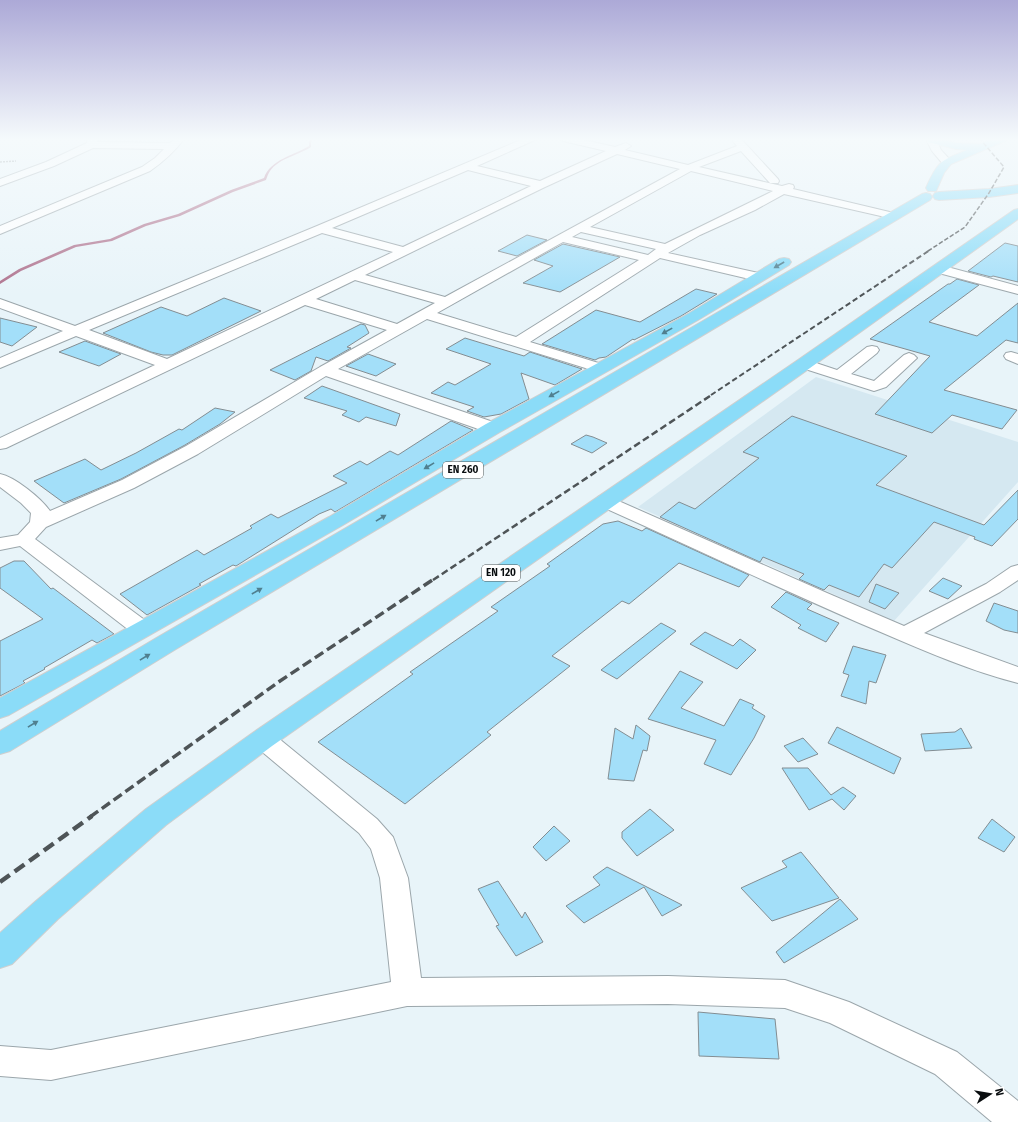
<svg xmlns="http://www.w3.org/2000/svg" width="1018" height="1122" font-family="'Fira Sans',sans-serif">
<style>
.built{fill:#d5e8f1}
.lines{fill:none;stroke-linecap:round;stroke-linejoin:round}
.stream{fill:#ad6e8a;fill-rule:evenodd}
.building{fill:#a3dff9;stroke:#838d92}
.minor-casing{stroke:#9ba6ab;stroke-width:2}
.major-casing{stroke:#cecfcf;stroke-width:2}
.path{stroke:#71797c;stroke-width:1.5;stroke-dasharray:2 1;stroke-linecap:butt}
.minor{fill:#fff;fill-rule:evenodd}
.major{fill:#8bdcf8;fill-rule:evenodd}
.rail-far4{stroke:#4e5457;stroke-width:1.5;stroke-dasharray:4.5 2;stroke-linecap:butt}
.rail-far3{stroke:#4e5457;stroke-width:2;stroke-dasharray:5.5 3;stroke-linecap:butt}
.rail-far2{stroke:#4e5457;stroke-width:2.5;stroke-dasharray:7 3.5;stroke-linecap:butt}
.rail-far1{stroke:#4e5457;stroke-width:3.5;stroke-dasharray:10 4.5;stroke-linecap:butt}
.rail{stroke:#4e5457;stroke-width:4.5;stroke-dasharray:12 6;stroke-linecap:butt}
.oneway{fill:#507f8f}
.labels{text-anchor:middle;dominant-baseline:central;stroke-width:3;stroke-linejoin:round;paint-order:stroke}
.shield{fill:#fff;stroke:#535657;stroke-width:1}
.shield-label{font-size:10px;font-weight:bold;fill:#090d0f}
</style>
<rect width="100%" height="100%" fill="#e8f4f9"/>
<path class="built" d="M816,377L1018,442V482L894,621L638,507Z"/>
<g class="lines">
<path class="stream" d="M310,139H313L311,142V147C299,155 279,158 270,171C268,174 267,177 266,180L233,192L180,216L146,226L112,241L76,247L21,271L0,284V281L19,269L74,245L110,239L144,224L178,214L231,190L264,178C271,159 293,156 309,146V142Z"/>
</g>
<path class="building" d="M527,235L547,240L517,256L498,251Z
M1005,243L1018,246V282L993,276L991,277L968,271Z
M563,244L607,254L620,257L560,292L523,283L553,266L534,260Z
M957,279L979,285L929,322L977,336L1018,303V343L1006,340L944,390L1017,410L1002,429L952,415L932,433L875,414L930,356L870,339L948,284H950Z
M696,289L717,294L681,316L634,340L633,339L606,357L599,358L595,360L542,344L596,310L640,322Z
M224,298L261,311L172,355H163L151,352L103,333L161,307L187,316Z
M0,318L37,327L12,346L0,342Z
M361,324L365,325L369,333L347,347L351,348L328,361L316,357L311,371L295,380L270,370Z
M465,338L524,356L530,352L582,369L555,385L521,373L529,399L501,414L484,417L467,411L474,407L431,393L448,382L455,385L491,364L446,349Z
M85,341L121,354L99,366L59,352Z
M368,354L396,364L376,376L346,366Z
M322,386L400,414L396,426L366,417L359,422L342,415L347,411L304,398Z
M215,408L235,412L220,424L185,445L121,479L64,503L34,481L85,459L101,470L136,453L179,429L182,430Z
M792,416L907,456L876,485L984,525L1018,490V519L992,546L974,539L975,537L934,522L892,568L884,564L859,597L829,585L824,590L799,579L804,574L763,557L760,562L660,517L679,502L695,509L759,458L743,452Z
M451,421L473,430L335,512L331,509L319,514L236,566L233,565L199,584L201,585L147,615L120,594L197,550L204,555L252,528L250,526L271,514L278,518L347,483L333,476L360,461L367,465L390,451L398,455Z
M586,435L593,437L607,443L592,453L571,444Z
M618,521L642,531L646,528L749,575L739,587L679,563L629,604L622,601L552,656L570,666L487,732L491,735L405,804L318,742L413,674L410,672L498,611L491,607L550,566L547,564L603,524Z
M14,561H24L51,589L53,588L114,634L97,643L92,640L44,668L45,669L23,681L25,683L0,696V641L43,619L0,588V568Z
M943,578L962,586L948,599L929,591Z
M876,584L899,593L885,609L869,602Z
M786,592L812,604L807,609L839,623L826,642L798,628L801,625L771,607Z
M994,603L1018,611V633L1004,630L986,621Z
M661,623L676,631L617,679L601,670Z
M705,632L733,646L740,639L756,650L737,669L690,644Z
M853,646L886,655L876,683L869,681L866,704L841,696L849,675L843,673Z
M680,671L703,682L681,708L724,726L740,699L754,705L752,708L765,716L754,738L731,775L704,764L716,740L648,719Z
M636,725L650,736L647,751L643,750L634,781L608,779L615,728L633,739Z
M837,727L901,758L894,774L828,743Z
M961,728L972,748L925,751L921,734L955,732Z
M803,738L818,754L798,762L784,746Z
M782,768H808L831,795L843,787L856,796L844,810L832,799L809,810Z
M650,809L674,830L637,856L622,838V832Z
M992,819L1015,837L1004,852L978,838Z
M554,826L570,841L546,861L533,847Z
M801,852L839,898L772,921L741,888L787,867L782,861Z
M607,867L645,886L682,905L662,916L644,887L584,923L566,906L600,885L593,877Z
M498,881L522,918L525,912L543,942L516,956L496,926L499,925L478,889Z
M840,899L858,919L784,963L776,952Z
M698,1012L775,1019L779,1059L699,1056Z"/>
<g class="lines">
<g class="minor-casing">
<path id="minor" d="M88,139H98L97,142L170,143L174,139H184C175,151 163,162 150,171L0,234V226L142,167L155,158L164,149L93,148L54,166L0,186V179L46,162L87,143Z
M523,139H537L477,166L540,181L606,151L563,141L561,139H579L615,147L626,143L631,146L625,150L688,165L737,146L731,139H741L778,179L779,181L778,183H770L741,151L699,167L782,186L789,184L793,185L794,187L793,189L898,214L900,216L898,218L894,219L784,194L755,210L700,235L668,253L763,274L765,277L763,280L758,281L660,258L530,342L605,365L608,368L605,371L600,373L595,371L427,319L338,369L499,424L501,428L499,432L493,433L487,432L326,376L198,454L134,488L46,527L35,539L150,624L153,629L150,634L142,636L134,634L20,546L0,550V538L18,535L30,522L31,513L21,503L0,487V474C15,477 41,498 50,511L122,480L186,446L320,367L387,330L305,305L6,448L0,449V438L155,365L76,336L0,368V358L63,331L0,308V299L75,326L317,226ZM617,154L680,169L445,297L365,275L545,187ZM468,170L531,186L403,247L332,228ZM691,171L773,191L665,244L590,227ZM581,232L656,249L648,255L572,237ZM322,233L393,252L167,359L89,330ZM563,242L639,260L516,337L437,313ZM355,280L435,303L397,324L316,299Z
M926,139H936L941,150L952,162L951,164H943L932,151Z
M940,265L1018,286V294L935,272L934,269L935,266Z
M872,346L877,347L879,350L877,353L851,374L874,381L904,355L909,353L914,355L917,358L886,387L874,391L799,367L796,364L799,361L804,359L837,370L867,347Z
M1011,352L1018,354V364L1006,359L1004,356L1006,353Z
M605,495L827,593L904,626L986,584L1011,567L1018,565V580L1000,592L924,633L1018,667V683C963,669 909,644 857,622C770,584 685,544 598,505L596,501L598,497Z
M263,730L272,733L377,819L393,837L408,878L421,978L668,976L785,980L849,1002L957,1052L1018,1101V1122H992L935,1074L830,1023L785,1008L668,1004L407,1006L51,1080L0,1076V1046L51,1050L391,982L380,878L371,849L359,833L254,745L251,739L254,733Z"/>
</g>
<g class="major-casing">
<path id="major" d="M927,139H941L956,143L980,144L992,139H1006L1005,141L951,164L944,173L936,191H928L926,188C938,161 940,161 967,150L956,149L928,142Z
M1018,185V193L989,197L939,200L935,199L933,196L935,193L939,192L989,189Z
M926,193L930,194L932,197L930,200L176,649L10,751L0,754V731L158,637L922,194Z
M1018,209V219L810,368L272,746L166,825L58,919L12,964L0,968V933L36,901L146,809L254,732L798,360L1014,210Z
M784,258L789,259L791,262L789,265L698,320L500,432L343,525L9,715L0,718V698L329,517L486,424L688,314L779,259Z"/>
</g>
<path class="path" d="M0,162L16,161"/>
<use href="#minor" class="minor"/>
<use href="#major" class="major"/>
<path class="rail-far4" d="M928,251L965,227L989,193L1004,167L980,139"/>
<path class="rail-far3" d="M711,395L930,250"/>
<path class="rail-far2" d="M433,580L713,394"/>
<path class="rail-far1" d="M90,817L280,681L434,579"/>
<path class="rail" d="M0,882L92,816"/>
</g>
<defs><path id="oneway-solid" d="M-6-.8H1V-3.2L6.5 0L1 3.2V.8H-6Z"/></defs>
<g class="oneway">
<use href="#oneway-solid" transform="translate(779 265) rotate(150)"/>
<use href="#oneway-solid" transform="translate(667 331) rotate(151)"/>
<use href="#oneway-solid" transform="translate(554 394) rotate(151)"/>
<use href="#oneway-solid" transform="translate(429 466) rotate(149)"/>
<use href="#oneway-solid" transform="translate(381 518) rotate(-31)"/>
<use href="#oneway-solid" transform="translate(257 591) rotate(-30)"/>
<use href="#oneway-solid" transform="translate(145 657) rotate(-31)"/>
<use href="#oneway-solid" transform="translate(33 724) rotate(-31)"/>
</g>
<linearGradient id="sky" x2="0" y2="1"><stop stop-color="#aca9d7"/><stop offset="0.47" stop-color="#f5fafc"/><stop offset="1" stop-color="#f5fafc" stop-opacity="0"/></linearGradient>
<rect width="1018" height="296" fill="url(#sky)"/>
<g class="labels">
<g class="shield">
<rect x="443" y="462" width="40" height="16" rx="3"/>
<rect x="482" y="565" width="38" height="16" rx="3"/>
</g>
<g class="shield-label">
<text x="463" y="470">EN 260</text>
<text x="501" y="573">EN 120</text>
</g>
</g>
<g transform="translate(990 1094) rotate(78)" stroke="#ffffff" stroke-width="3" paint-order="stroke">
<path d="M0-3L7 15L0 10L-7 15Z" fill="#090d0f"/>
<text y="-6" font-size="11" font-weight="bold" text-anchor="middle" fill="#090d0f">N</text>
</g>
</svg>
